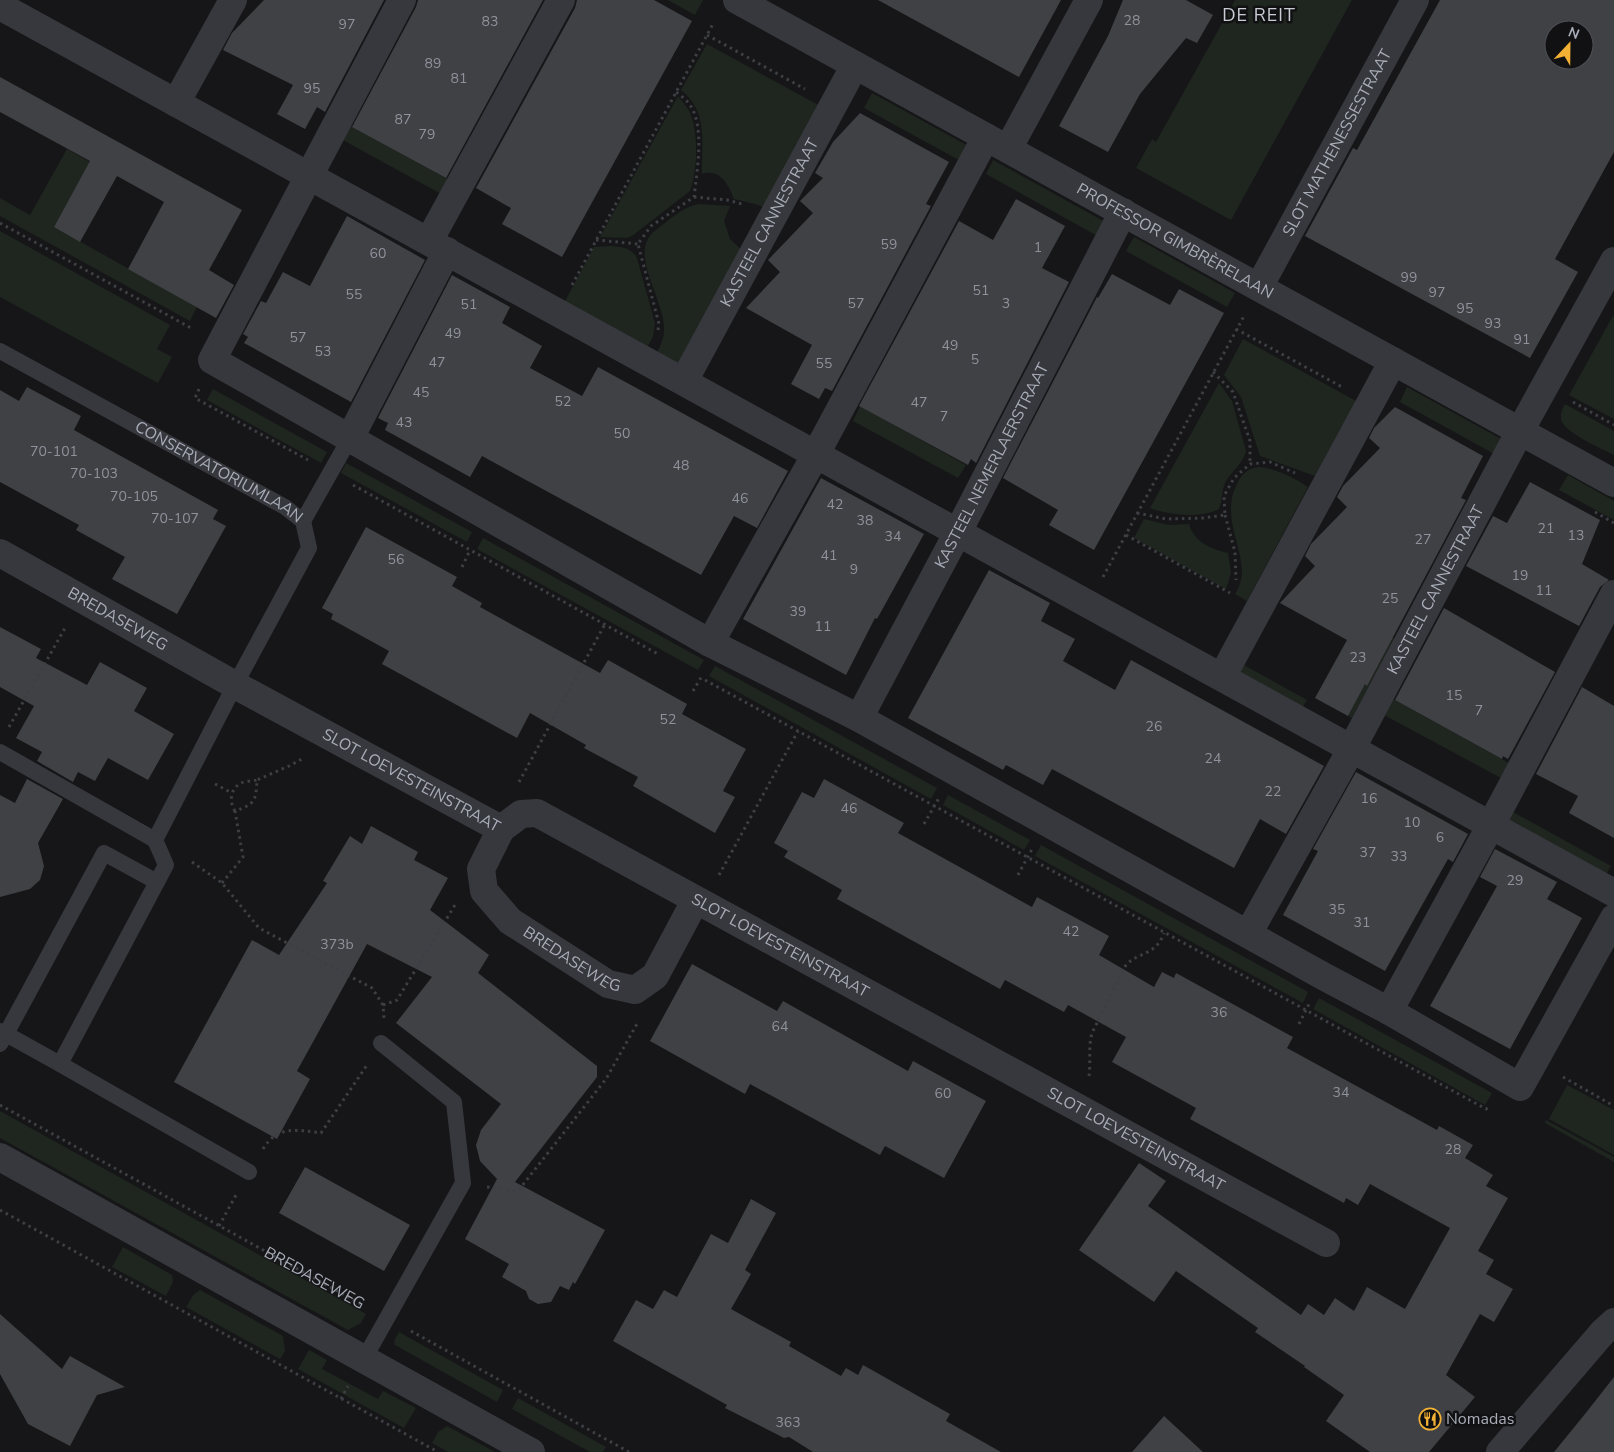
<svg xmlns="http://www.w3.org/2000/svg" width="1614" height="1452" font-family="'Nunito Sans',sans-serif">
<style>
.green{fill:#1e261f}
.building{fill:#404145;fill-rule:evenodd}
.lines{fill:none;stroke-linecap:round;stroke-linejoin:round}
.path{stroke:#3d3f44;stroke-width:3;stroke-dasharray:2.5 4;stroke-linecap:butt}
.service{stroke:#37383d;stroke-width:16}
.minor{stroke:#37383d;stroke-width:28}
.tertiary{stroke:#37383d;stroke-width:28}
.labels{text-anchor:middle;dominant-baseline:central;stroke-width:5;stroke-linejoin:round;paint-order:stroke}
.number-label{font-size:14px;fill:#8e929b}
.street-label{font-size:16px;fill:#a8adb8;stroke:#111113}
.poi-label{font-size:16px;fill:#a8adb8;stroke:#111113;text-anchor:start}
.neighbourhood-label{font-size:18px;letter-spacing:1px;fill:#c9ccd4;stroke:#111113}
</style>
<rect width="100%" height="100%" fill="#161618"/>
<path class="green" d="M668,0H703L695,15Z
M1235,0H1352L1231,220L1136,168L1152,139L1156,142Z
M707,44L822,107L767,208L755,204L734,199C729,185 720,168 702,174C701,142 709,113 681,90Z
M872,93L974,149L966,164L864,108Z
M678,96C681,100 685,104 688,109C699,127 698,171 690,191L632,236L627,238L600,237Z
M349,125L451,181L443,195L341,139Z
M67,149L90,162L54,227L197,307L190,321L0,216V198L30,215Z
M993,160L1109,224L1101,238L986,174Z
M699,204L730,206L724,221L730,239L743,251L678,369L655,356C659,348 664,340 664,331C666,306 636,263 647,241C650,233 659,228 666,222C675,215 686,206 699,204Z
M0,231L170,325L157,349L172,357L158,383L0,297Z
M1134,237L1235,293L1227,307L1126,251Z
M610,246C622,247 631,247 637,258L655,323L653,337L645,351L563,305L594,247Z
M1614,314V419L1569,395Z
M1243,339L1356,401L1315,476L1260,456L1241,397L1224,375Z
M1219,383L1232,401L1246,451C1244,462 1232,471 1226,481C1221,490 1223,500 1219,509C1200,519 1169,515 1150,508Z
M1407,387L1503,440L1496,455L1400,402Z
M213,389L327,452L321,463L207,400Z
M1565,404L1614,431V455C1602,449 1563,432 1561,419C1560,414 1562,409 1565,404Z
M860,406L966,465L958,478L853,421Z
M346,463L472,532L467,542L341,473Z
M1258,467C1275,468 1295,478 1308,487L1247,601L1235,594C1239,588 1242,580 1242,572C1241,542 1222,516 1236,486C1241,475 1246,469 1258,467Z
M1568,475L1614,501V520L1559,490Z
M1144,519L1169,525L1189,524C1194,542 1211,549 1228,553L1231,573L1226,589L1134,538Z
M483,538L704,660L698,670L477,549Z
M1386,634L1395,639L1352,718L1348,716L1359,695Z
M1242,664L1307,700L1302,708L1236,675Z
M715,666L937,788L931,799L709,676Z
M1393,699L1509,763L1501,778L1384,715Z
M948,795L1030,840L1024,850L943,805Z
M1513,812L1611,866L1605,876L1507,822Z
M1041,845L1308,992L1303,1003L1035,856Z
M1319,998L1492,1093L1485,1105L1313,1009Z
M1567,1085L1614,1110V1155L1549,1119Z
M0,1111L366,1314L361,1323L348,1330L0,1138Z
M1546,1120L1614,1157V1162L1545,1123Z
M123,1247L172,1275L173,1282L166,1296L112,1267Z
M200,1290L283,1336L285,1351L280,1359L186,1307L194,1294Z
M399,1332L503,1390L497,1402L395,1345L394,1341Z
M309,1350L327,1360L322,1369L378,1399L383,1391L416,1408L404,1428L298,1369Z
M518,1398L606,1447L603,1452H590L512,1409Z
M447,1426L495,1452H448L432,1443L438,1432Z"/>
<path class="building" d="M264,0H384L325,112L317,107L305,129L277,114L293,85L223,50L232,33Z
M418,0H543L446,178L352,127L416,7Z
M577,0H654L692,21L562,257L502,224L511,208L476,188L575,8Z
M878,0H1061L1019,77Z
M1123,0H1186L1213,15L1197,43L1186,38L1140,94L1108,152L1059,126L1108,36Z
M1440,0H1614V152L1555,259L1578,272L1530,358L1305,236L1353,148L1357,150ZM1554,30H1584V60H1554Z
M0,77L242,210L209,270L234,285L216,318L128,269L164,202L117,176L80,242L54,227L90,161L0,112Z
M860,113L949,162L926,204L931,206L832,391L825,388L819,399L791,384L812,345L746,308L780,272L768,260L813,213L800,201L823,178L815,173L833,142Z
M1016,199L1065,226L1042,268L1069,282L976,463L971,459L968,465L859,406L959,221L993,240Z
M347,216L425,260L351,402L244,343L248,337L243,334L261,301L266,303L283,272L310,286Z
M1112,274L1170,305L1179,289L1224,313L1094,550L1049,525L1058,510L1003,478L1097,297L1098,298Z
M452,275L510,307L502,323L542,346L530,368L582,396L598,367L788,471L757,528L734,516L701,575L482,456L470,477L385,430L388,423L378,418Z
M27,387L81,416L74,430L218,510L213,519L226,526L177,614L112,579L125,557L76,530L79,525L0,482V390L19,401Z
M1395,407L1483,456L1461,498L1466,500L1367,686L1365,684L1348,716L1315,698L1347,640L1280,603L1315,566L1305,556L1311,544L1347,507L1337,497L1343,486L1380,448L1369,438L1374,428Z
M821,478L924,534L877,619L875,618L846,675L743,619Z
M1530,482L1600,520L1582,564L1609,580L1600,587L1579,626L1466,566L1493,516L1507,523Z
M366,527L457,577L452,586L482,603L480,607L600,673L608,660L687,704L682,714L746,749L723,791L735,797L715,833L633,786L638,777L584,748L586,745L530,713L517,738L382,664L389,651L331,619L333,614L322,608Z
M989,570L1050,603L1041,621L1075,639L1063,661L1115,690L1131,660L1324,766L1286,834L1260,819L1234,868L1052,769L1043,785L1006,765L1003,770L908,718Z
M1444,608L1555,672L1508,759L1503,756L1502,759L1395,700Z
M0,627L41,649L36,658L87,685L100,662L147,688L134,711L174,734L148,780L108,758L95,781L78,772L73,782L37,761L42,752L16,738L34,706L0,687Z
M1582,687L1614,706V838L1569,813L1578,796L1536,774Z
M1356,772L1468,834L1453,862L1448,859L1385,971L1283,915L1318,851L1313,849Z
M27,779L63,799L38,843L44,866L40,880L30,889L0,897V795L15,803Z
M824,779L904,823L898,833L1032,907L1037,897L1109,936L1099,955L1154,987L1162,972L1174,978L1176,973L1293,1037L1287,1048L1437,1130L1439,1126L1473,1145L1465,1158L1493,1175L1486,1186L1508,1198L1478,1251L1494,1260L1486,1274L1513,1289L1494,1322L1480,1314L1446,1375L1475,1397L1429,1452H1370L1326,1421L1344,1395L1304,1367L1305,1366L1255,1332L1258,1328L1176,1271L1154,1302L1079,1250L1139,1163L1166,1181L1148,1206L1301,1315L1308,1304L1324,1315L1335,1298L1354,1311L1367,1287L1405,1309L1450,1228L1370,1184L1358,1205L1346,1198L1344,1203L1190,1119L1196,1108L1112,1062L1126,1037L1068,1005L1064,1012L1005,980L1000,989L837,899L842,890L784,857L788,851L774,843L802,792L814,798Z
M371,826L418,852L414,860L448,878L430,910L489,955L478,973L597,1066V1077L515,1182L605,1230L575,1284L573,1282L569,1290L560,1286L551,1302L538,1304L529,1299L526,1291L502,1277L509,1264L465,1239L497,1179L480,1161L476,1145L481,1130L501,1104L396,1023L432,977L367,944L297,1071L310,1079L277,1139L174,1082L252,940L279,955L327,883L323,881L350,836L362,844Z
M1495,849L1557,882L1547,899L1582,918L1510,1049L1430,1006L1497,886L1480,877Z
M692,964L777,1011L783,1001L908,1071L913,1061L986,1101L944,1178L885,1146L880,1155L750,1084L745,1094L650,1041Z
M305,1167L410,1225L384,1271L279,1213Z
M751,1199L776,1213L745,1270L751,1274L731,1309L791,1342L789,1346L841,1376L846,1368L858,1375L863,1365L950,1414L946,1421L1001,1452H813L789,1437L784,1438L725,1408L727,1405L613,1341L636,1300L653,1309L664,1290L677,1297L711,1234L728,1243Z
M0,1314L62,1369L70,1356L125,1387L97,1395L70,1446L28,1424L0,1374Z
M1614,1377V1452H1554L1585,1414Z
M1164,1416L1203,1452H1132Z"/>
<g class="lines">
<g class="path">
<path d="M707,35L805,89"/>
<path d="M694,197L727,200L742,204"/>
<path d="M0,223L191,328"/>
<path d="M596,240L638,244"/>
<path d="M572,285L714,22"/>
<path d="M1236,329L1342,387"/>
<path d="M658,330L659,324L638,244L651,226L694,197C697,171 705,127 690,105C687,100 681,96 676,92"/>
<path d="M1213,372L1233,392L1250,441V464"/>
<path d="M199,389L195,398L308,460"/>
<path d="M1573,402L1614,425"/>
<path d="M353,485L658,654"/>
<path d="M1595,512L1614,523"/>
<path d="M1137,513L1166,519L1203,518L1225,515L1224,496L1234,478L1250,464L1270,462L1295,473"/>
<path d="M1225,515L1235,552L1236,580"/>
<path d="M1126,535L1230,593"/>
<path d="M462,567L470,550"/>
<path d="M1103,577L1244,316"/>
<path d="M705,680L1486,1109L1490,1106"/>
<path d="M693,691L702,676"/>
<path d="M9,727L65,628"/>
<path d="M519,782L605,624"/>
<path d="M215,784L232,793"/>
<path d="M235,811C229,802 230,789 241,783C245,781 252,781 257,780"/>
<path d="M924,824L939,798"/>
<path d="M192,862L222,883L259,928L372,988L383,1005L384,1018"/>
<path d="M719,875L798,731"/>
<path d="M1018,875L1032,849"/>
<path d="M222,883L243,857L235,811C255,804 256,801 257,780L289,766L302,759"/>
<path d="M383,1005L397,1000L455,905"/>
<path d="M1299,1024L1309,1004"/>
<path d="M1089,1076C1091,1062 1088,1047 1092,1033L1126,965C1134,956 1146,955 1155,947C1159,944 1162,938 1164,933"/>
<path d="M1563,1077L1614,1106"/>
<path id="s1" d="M0,1105L363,1305"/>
<path d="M263,1149C277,1125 298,1130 321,1133L367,1065"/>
<path d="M487,1187L518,1191L606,1079L638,1022"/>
<path d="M0,1210L438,1452"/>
<path d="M219,1226L236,1195"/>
<path d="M411,1331L629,1452"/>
<path d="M341,1399L348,1386"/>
</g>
<g class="service">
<path id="s2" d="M0,351L285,507L303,521L309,548L235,685L155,840L166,865L60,1064L6,1034L0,1044"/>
<path d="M303,521L350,438"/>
<path d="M0,752L155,840"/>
<path d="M0,1031L6,1034L104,853L157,882"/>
<path d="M60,1064L249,1172"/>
<path d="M364,1359L463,1183L454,1102L381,1043"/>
</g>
<g class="minor">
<path d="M402,0L309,176L1614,893"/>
<path id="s3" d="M737,0L1614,483"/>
<path d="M0,6L309,176L212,360L710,643L859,718L1323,976L1389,1011L1520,1087L1614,918"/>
<path d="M176,103L233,0"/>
<path d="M1008,149L1089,0"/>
<path d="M429,241L561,0"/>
<path id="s4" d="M1259,287L1415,0"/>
<path id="s5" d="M684,381L855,65"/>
<path d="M350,438L447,251"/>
<path id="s6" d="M0,553L235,685L501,829L521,814L537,813L1326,1243"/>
<path d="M710,643L816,454L986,137"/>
<path d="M1222,677L1393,361"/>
<path id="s7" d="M859,718L958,532L1123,212"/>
<path id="s8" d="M501,829L481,869L484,891L510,921L608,984L635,990L655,976L695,901"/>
<path id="s9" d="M1248,934L1352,748L1520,431L1614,261"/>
<path d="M1389,1011L1491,825L1614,594"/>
<path d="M1500,1452L1603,1332L1614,1322"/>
</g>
<path class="tertiary" d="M0,1157L531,1452"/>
</g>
<defs>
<g id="restaurant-ring" transform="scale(1.125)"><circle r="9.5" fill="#111113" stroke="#f2b134" stroke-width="1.5"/><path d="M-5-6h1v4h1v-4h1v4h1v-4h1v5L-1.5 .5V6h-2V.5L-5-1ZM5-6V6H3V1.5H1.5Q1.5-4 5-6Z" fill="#f2b134"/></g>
</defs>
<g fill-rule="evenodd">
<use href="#restaurant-ring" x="1430" y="1419"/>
</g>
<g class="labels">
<g class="number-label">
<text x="1132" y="20">28</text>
<text x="490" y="21">83</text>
<text x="347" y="24">97</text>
<text x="433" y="63">89</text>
<text x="459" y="78">81</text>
<text x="312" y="88">95</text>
<text x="403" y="119">87</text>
<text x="427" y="134">79</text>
<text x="889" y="244">59</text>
<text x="1038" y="247">1</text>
<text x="378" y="253">60</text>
<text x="1409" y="277">99</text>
<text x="981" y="290">51</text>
<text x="1437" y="292">97</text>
<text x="354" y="294">55</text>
<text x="856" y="303">57</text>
<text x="1006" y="303">3</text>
<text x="469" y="304">51</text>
<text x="1465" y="308">95</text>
<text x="1493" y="323">93</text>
<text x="453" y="333">49</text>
<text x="298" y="337">57</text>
<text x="1522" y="339">91</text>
<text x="950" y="345">49</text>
<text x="323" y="351">53</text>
<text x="975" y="359">5</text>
<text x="437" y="362">47</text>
<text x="824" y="363">55</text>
<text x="421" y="392">45</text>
<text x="563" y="401">52</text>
<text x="919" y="402">47</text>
<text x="944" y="416">7</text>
<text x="404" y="422">43</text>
<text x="622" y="433">50</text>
<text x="54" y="451">70-101</text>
<text x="681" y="465">48</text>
<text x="94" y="473">70-103</text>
<text x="134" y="496">70-105</text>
<text x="740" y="498">46</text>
<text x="835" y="504">42</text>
<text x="175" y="518">70-107</text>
<text x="865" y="520">38</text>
<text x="1546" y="528">21</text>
<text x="1576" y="535">13</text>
<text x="893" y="536">34</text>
<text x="1423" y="539">27</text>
<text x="829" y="555">41</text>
<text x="396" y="559">56</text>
<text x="854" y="569">9</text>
<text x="1520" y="575">19</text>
<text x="1544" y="590">11</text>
<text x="1390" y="598">25</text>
<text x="798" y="611">39</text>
<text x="823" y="626">11</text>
<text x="1358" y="657">23</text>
<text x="1454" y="695">15</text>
<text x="1479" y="710">7</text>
<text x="668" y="719">52</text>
<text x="1154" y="726">26</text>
<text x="1213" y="758">24</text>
<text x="1273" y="791">22</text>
<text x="1369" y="798">16</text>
<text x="849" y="808">46</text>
<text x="1412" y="822">10</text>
<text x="1440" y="837">6</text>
<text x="1368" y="852">37</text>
<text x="1399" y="856">33</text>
<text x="1515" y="880">29</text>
<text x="1337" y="909">35</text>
<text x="1362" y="922">31</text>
<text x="1071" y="931">42</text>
<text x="337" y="944">373b</text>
<text x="1219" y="1012">36</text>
<text x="780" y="1026">64</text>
<text x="1341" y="1092">34</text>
<text x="943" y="1093">60</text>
<text x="1453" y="1149">28</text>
<text x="788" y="1422">363</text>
</g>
<g class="street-label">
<text stroke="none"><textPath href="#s4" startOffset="164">SLOT MATHENESSESTRAAT</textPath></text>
<text stroke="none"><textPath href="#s5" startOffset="180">KASTEEL CANNESTRAAT</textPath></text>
<text stroke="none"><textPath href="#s3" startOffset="500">PROFESSOR GIMBRÈRELAAN</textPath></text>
<text stroke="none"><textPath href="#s7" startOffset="285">KASTEEL NEMERLAERSTRAAT</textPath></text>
<text stroke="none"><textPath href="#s2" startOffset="250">CONSERVATORIUMLAAN</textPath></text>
<text stroke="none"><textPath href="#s9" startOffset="392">KASTEEL CANNESTRAAT</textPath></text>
<text stroke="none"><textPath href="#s6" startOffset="135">BREDASEWEG</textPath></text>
<text stroke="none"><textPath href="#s6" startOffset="470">SLOT LOEVESTEINSTRAAT</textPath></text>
<text stroke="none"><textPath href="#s6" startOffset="890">SLOT LOEVESTEINSTRAAT</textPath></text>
<text stroke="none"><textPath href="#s8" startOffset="180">BREDASEWEG</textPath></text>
<text stroke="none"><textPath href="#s6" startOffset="1295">SLOT LOEVESTEINSTRAAT</textPath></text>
<text stroke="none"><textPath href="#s1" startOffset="359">BREDASEWEG</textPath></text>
</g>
<g class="poi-label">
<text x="1446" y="1419">Nomadas</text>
</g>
<g class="neighbourhood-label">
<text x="1259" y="15">DE REIT</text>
</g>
</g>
<g transform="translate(1569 45) rotate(22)"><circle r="24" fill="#111113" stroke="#4d4f55"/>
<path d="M0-4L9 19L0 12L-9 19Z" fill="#f2b134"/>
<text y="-8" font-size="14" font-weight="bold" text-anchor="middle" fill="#a8adb8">N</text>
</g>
</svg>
